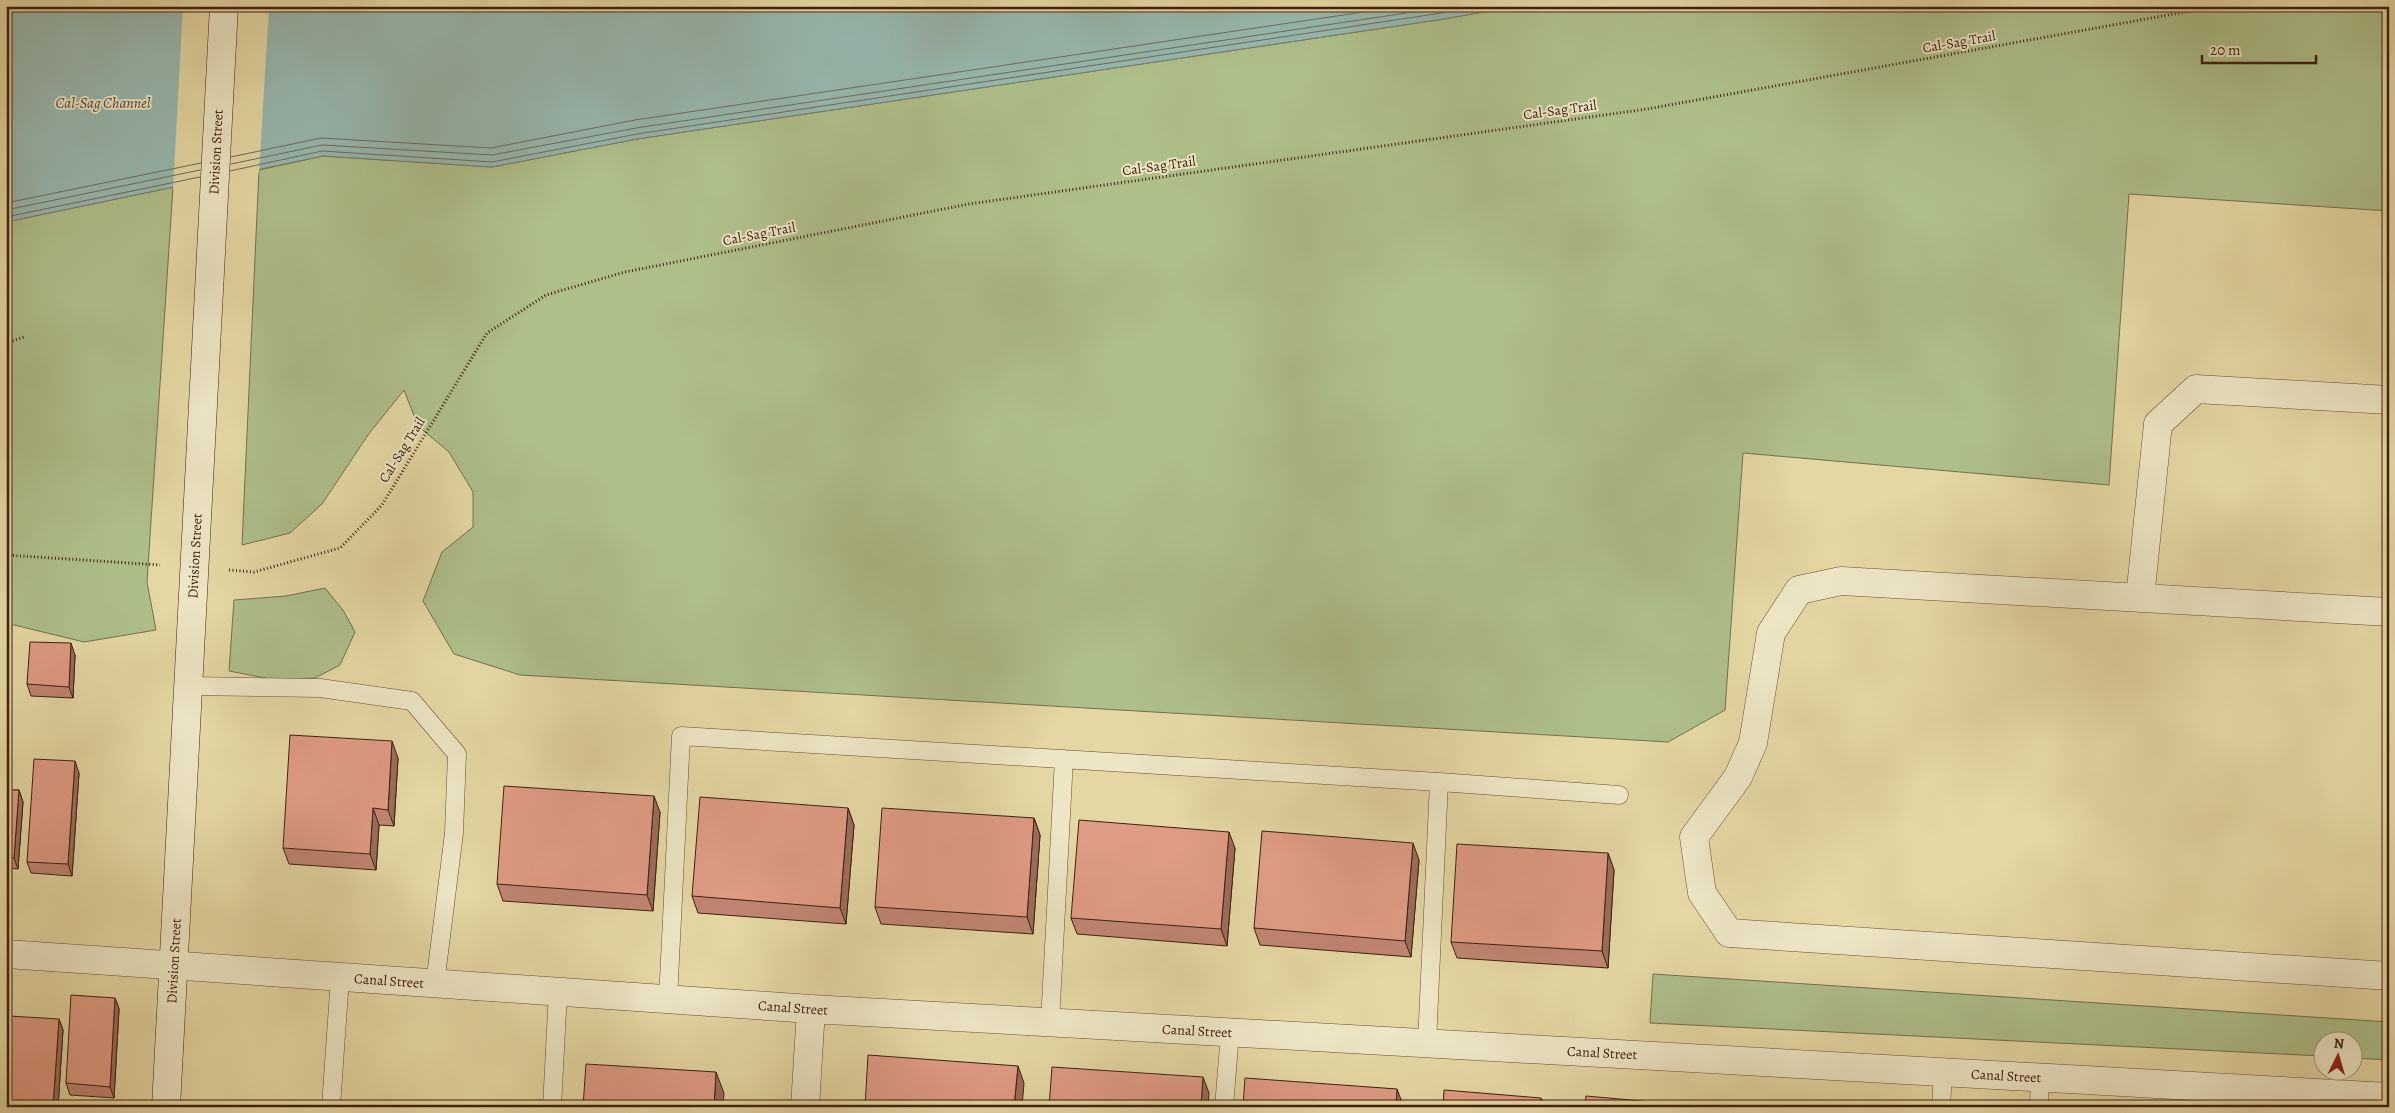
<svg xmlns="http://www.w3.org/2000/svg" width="2395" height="1113" font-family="Alegreya,serif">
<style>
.green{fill:#aebf8a;stroke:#76704c}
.water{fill:#97b8af;stroke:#747c6f}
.pier{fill:#e4d7a4}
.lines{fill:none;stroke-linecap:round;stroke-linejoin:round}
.shore{stroke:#6b6c5f;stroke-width:1}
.lane-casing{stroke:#684e34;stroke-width:19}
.street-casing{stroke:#684e34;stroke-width:29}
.secondary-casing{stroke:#3f210f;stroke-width:29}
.path{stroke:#3f210f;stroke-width:3;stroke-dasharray:1 2.5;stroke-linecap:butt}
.lane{stroke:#ede5c4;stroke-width:18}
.street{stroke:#ede5c4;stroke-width:28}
.secondary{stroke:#ede5c4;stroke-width:28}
.wall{fill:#c08572;stroke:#3f210f}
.shaded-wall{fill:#9c6c5c;stroke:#3f210f}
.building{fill:#df9b84;stroke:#3f210f}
.labels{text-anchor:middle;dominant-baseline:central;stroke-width:4;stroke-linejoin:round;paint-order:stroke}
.street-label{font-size:14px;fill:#3f210f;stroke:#ede5c4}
.water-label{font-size:15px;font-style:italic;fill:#554737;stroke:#ede5c4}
</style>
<rect width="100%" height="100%" fill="#e4d7a4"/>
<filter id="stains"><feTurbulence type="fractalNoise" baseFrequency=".004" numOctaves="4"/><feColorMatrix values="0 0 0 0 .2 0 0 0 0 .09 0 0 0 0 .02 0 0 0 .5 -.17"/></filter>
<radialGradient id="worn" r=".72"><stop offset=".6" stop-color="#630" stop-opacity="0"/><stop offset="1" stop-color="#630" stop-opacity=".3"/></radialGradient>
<path class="green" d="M1517,6H2389V211L2129,194L2109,485L1743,453L1725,710L1668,742L520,675L454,654L423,601L442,552L473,527V492L449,452L418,426L404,390L368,435L322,504L290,533L242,545L259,170L323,156L492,167L637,139L1444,19Z
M173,187L147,582L156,630L84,642L6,623V222Z
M325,588L343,610L355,632L340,665L315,678L275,680L229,671L234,600L286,596Z
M1653,974L2389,1022V1060L2353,1058L2352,1040H2322V1056L1650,1023Z"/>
<path class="water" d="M6,6H1517L1444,19L637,139L492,167L323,156L6,222Z"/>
<path class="pier" d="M183,6H269L259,173L173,189Z"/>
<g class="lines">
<path class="shore" d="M231,157L321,138L491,148L635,120L1404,6
M231,164L322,145L492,155L636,128L1453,6
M230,171L322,151L492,162L637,134L1488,6
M6,203L201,163
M6,210L200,170
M6,217L200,177"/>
<g class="lane-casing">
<path id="lane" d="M188,686L320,688L412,701L457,754L454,833L435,984
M668,1000L681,736L1439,782L1619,795
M1050,1022L1064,759
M1427,1043L1439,782
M331,1107L340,977
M552,1107L558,992
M1224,1107L1230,1033
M1941,1107L1943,1072
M2039,1107L2040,1078"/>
</g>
<g class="street-casing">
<path id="street" d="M2140,598L2158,424L2196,389L2389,400
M2389,612L1841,581L1799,590L1771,633L1753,743L1738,777L1694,837L1702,893L1729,933L2389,976
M6,954L811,1009L2389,1097
M805,1107L811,1009"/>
</g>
<g class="secondary-casing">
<path id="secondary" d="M166,1107L224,6"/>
</g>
<path class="path" d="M6,343L24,337
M6,555L160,565
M229,570L254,572L340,548L382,505L487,333L546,295L625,272L969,204L1647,109L2218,6"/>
<use href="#lane" class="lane"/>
<use href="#street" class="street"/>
<use href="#secondary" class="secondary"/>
</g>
<path class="wall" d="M75,655L73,698L31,696L27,684Z
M398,758L394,826L379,825L376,870L289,864L283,848Z
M79,773L72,876L31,873L27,862Z
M6,790H19L23,802L18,869L6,868Z
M848,808L854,825L846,924L698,913L692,896Z
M660,812L653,911L503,901L497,884Z
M1034,818L1040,835L1033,934L881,924L875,907Z
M1235,848L1227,946L1077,934L1071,918Z
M1608,853L1614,870L1608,968L1457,958L1451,942Z
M1419,860L1411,957L1260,945L1254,928Z
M115,998L119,1009L114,1098L70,1095L66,1083Z
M59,1019L63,1030L58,1107H6V1056Z"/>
<path class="shaded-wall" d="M71,643L75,655L73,698L69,687Z
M392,741L398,758L394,826L388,810Z
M75,761L79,773L72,876L68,864Z
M19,790L23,802L18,869L14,858Z
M654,796L660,812L653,911L647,895Z
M373,808L379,825L376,870L370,854Z
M848,808L854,825L846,924L840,908Z
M1034,818L1040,835L1033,934L1027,917Z
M1229,832L1235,848L1227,946L1221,929Z
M1413,843L1419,860L1411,957L1405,941Z
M1608,853L1614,870L1608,968L1602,951Z
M115,998L119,1009L114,1098L110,1087Z
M59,1019L63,1030L58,1107H53Z
M1018,1066L1024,1083L1022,1107H1014Z
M716,1072L724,1093L723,1107H714Z
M1203,1077L1209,1093L1208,1107H1201Z
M1397,1089L1403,1105V1107H1396Z
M1541,1098L1545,1107H1541Z"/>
<path class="building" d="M30,642L71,643L69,687L27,684Z
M290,735L392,741L388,810L373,808L370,854L283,848Z
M34,759L75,761L68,864L27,862Z
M504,786L654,796L647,895L497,884Z
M6,790H19L14,858L6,857Z
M700,797L848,808L840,908L692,896Z
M882,808L1034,818L1027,917L875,907Z
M1079,820L1229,832L1221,929L1071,918Z
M1262,831L1413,843L1405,941L1254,928Z
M1457,844L1608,853L1602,951L1451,942Z
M71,995L115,998L110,1087L66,1083Z
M9,1016L59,1019L53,1107L6,1103V1056Z
M868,1055L1018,1066L1014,1107H865Z
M586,1064L716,1072L714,1107H583Z
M1052,1067L1203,1077L1201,1107H1049Z
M1245,1078L1397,1089L1396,1107H1243Z
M1444,1090L1541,1098V1107H1443Z
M1586,1096L1709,1107H1585Z"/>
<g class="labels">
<g class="street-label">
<text transform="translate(1959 42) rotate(-10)">Cal-Sag Trail</text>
<text transform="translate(1560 110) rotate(-8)">Cal-Sag Trail</text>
<text transform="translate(216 152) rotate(-87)">Division Street</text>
<text transform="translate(1159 166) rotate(-8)">Cal-Sag Trail</text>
<text transform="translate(759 234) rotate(-11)">Cal-Sag Trail</text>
<text transform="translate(402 450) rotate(-58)">Cal-Sag Trail</text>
<text transform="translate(195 556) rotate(-87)">Division Street</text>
<text transform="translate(174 961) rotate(-87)">Division Street</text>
<text transform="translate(389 981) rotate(4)">Canal Street</text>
<text transform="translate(793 1008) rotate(4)">Canal Street</text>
<text transform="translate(1197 1031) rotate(3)">Canal Street</text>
<text transform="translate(1602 1053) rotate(3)">Canal Street</text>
<text transform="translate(2006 1076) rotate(3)">Canal Street</text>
</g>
<g class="water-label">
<text x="103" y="103">Cal-Sag Channel</text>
</g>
</g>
<rect width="2395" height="1113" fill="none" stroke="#e4d7a4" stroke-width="25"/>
<rect x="8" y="8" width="2380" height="1098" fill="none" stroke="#3f210f" stroke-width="2.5"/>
<rect x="12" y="12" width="2370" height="1088" fill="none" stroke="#3f210f"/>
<g transform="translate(2338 1056) rotate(5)"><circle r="24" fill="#ede5c4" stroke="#a7977c"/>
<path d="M0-4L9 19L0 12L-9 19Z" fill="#8f2418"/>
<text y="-8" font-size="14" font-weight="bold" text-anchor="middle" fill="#3f210f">N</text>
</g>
<path d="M2202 55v8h114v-8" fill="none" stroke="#3f210f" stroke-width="2.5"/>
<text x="2210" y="55" font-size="15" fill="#3f210f" stroke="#ede5c4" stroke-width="4" paint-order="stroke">20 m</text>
<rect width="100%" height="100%" filter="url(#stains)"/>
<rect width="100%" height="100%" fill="url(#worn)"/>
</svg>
